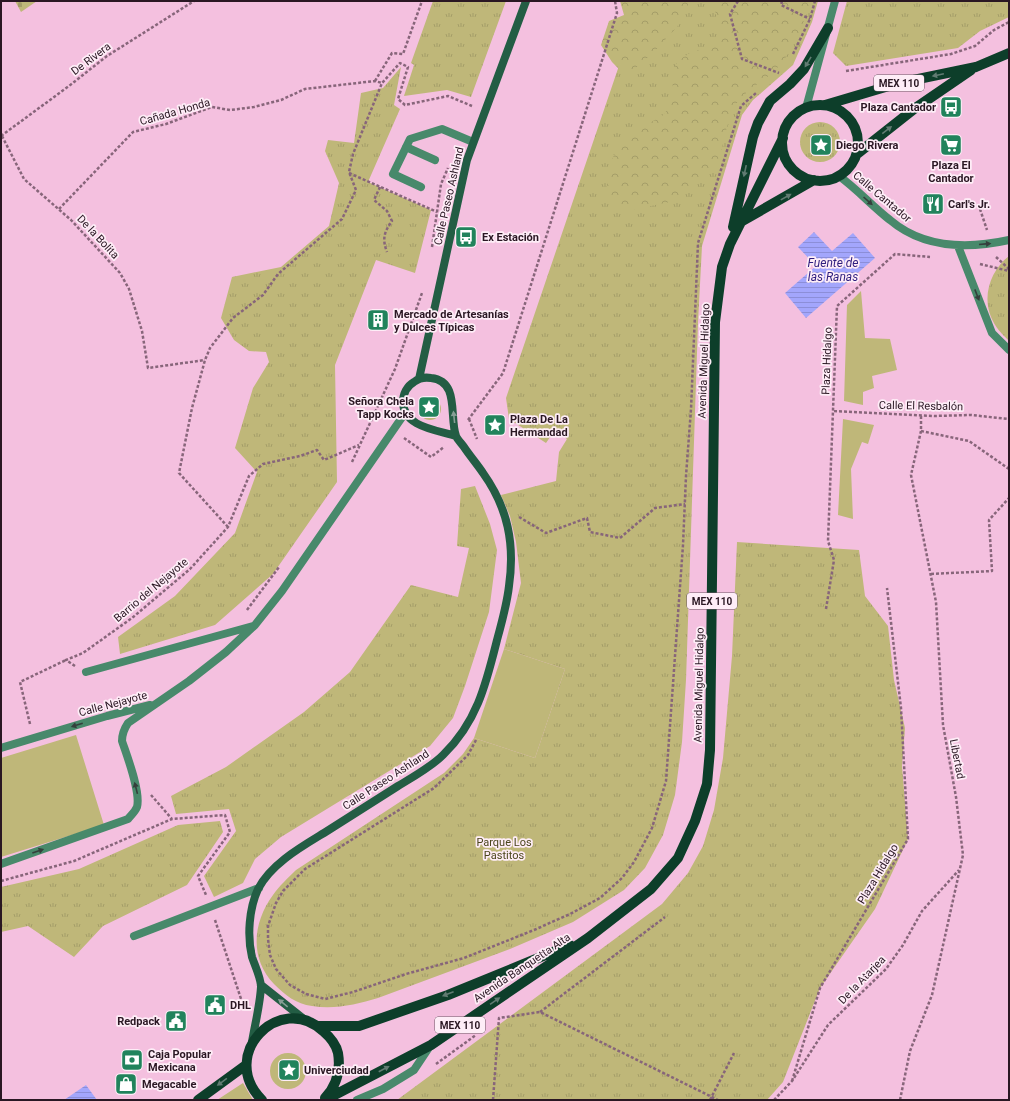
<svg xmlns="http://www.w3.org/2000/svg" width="1010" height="1101" font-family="Roboto,sans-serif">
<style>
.grass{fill:url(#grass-tufts)}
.forest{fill:url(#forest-crowns)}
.cemetery{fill:url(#cemetery-stones)}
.garden{fill:#bfb779}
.water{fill:url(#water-rules)}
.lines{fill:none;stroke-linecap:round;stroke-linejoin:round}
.path{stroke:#87657a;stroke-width:2.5;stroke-dasharray:3 2;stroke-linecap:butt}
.lane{stroke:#48896b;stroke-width:8}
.street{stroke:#48896b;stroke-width:8}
.secondary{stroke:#235d44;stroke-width:8}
.primary{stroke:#0d3e2a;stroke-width:10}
.oneway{fill:#617b72}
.oneway2{fill:#343f3c}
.oneway3{fill:#869e95}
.labels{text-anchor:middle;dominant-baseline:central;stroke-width:3.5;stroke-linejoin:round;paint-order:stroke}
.shield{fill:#feedf7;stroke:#6a5763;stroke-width:1}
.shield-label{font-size:10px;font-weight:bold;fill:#2a1723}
.street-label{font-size:11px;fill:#2a1723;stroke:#feedf7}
.poi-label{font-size:11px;font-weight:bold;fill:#2a1723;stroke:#feedf7;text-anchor:start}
.park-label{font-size:11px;fill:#4b461c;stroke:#feedf7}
.water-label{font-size:12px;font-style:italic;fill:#2e1d7e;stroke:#feedf7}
</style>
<defs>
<pattern id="grass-tufts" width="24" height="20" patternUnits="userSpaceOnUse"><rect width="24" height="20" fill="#bfb779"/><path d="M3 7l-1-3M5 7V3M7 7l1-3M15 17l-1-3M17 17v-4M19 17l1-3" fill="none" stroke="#a49d68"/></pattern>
<pattern id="forest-crowns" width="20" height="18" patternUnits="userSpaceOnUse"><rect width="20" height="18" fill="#bfb779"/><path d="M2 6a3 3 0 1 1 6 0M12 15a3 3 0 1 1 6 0" fill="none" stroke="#a49d68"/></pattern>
<pattern id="cemetery-stones" width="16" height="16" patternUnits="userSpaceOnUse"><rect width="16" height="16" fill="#bfb779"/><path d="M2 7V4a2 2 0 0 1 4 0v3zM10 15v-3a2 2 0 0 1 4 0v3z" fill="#a49d68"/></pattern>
<pattern id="water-rules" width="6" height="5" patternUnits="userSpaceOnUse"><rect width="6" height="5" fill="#a3a6fc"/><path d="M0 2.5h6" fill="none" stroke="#8c8ed8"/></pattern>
</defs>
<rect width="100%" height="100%" fill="#f4c0df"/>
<path class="grass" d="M433,1H506L471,97L447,90L404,96L414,65L411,63Z
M641,1H818L812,22L793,65L753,100L742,115L702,246L698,323L686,680L682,742L675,795L663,835L645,868L624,890L573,922L510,949L378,998C357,1004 335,1010 312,1006C296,1004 285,995 274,984C249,958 253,922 273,895C279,886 288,878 296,870L444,773L463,754L474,738L535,758L565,669L504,649L521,583L516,542L510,516L501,495L556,481L559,452L567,439L555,430L546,443L509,419L506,398Z
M847,1H1009V17L980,31L958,48L846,66L833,53Z
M401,67L394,105L400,109L368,182L431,210L415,273L376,260L335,365L337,482L273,574L215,625L120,654L118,637L175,596L235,533L257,472L235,448L253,388L269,362L266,352L249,351L234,340L221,318L232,277L281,267L329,226L339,183L325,151L328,140L354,143L361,93L383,88Z
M800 142a20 20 0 1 1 40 0a20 20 0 1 1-40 0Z
M1009,256V341C1002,334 995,327 991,317C982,295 991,270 1009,256Z
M475,486L490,524L497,550L489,612L465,686L453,718L430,746L281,837L255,859L243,883L214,897L204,876L236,831L229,809L176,814L171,796L226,767L304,712L350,672L411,585L458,597L469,548L457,546L461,489Z
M737,542L859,550L865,596L888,626L894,680L905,728L902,766L908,839L875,909L820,988L783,1082L767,1100H397L662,904L688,873L703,846L714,810L723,758L732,656Z
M220,821L223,832L187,885L103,926L74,957L28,926L1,932V887L79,869L178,825Z"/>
<path class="forest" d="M620,1H690L677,27L651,55L633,70L621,71L612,62L601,45L609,21L624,15Z
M719,1H812L796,40L783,62L770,75L749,90L733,107L724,137L721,154L711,171L700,182L670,202L621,212L610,205L606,195L610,163L617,150L635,131L662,116L670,107L673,87L670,74L679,60L693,51L708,49L721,37L715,10Z"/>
<path class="cemetery" d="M15,1H37L21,12Z"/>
<path class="garden" d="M861,291L865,338L890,339L897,370L872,376L874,388L863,392V405L844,401L847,305Z
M419 409a11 11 0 1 1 22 0a11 11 0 1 1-22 0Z
M843,419L874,425L868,444L862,442L851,469L853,519L838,515Z
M504,649L565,669L535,758L474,738Z
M76,735L104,825L1,857V758Z
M270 1071a18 18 0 1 1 36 0a18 18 0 1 1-36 0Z
M243,1083L253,1100H217Z"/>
<path class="water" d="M814,232L832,251L853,233L875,258L806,318L785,293L816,266L798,247Z
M86,1085L97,1100H64Z"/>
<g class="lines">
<path class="path" d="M738,1L730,14L742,59L779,73
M782,1L781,5L810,19
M793,54L810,19L815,1
M846,71L951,54L975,46L994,30L1009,22
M375,81L392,53L403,54L422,1
M1,136L69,86L107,56L194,1
M2,136L24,179L71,220L120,273L129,289L142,331L148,368L205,360
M349,173L437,212
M380,187L374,200L387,211L392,221C384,232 382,239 387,252
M59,209L133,132L166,124L212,107L230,110L254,107L281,100L305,89L375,81L382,83
M980,209L987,230
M432,247L441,184L448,168
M996,257L1009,269
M980,264L1009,271
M834,411L934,416L971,415L1009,419
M469,419L477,439
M468,420L503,373L617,13L615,1
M921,431L969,441L1009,469
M404,438L431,457L444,447
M352,462L395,369L422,293
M519,517L546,533L587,518L590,532L620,538L655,508L685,504
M228,527L179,473L192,408L205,360L210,348L233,318L263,295L278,274L342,219L356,190L349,172L353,154L382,83L400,63L408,67L398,99L405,105L448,96L472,106
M931,574L992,571L989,520L1009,498
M826,609L834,560L828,541L837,306L895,254L930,257
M247,610L279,567
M75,666L66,660L83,653L132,618L190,569L228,527L249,476L263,464L300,456L317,450L324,460L359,445
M30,724L20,682L66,660
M476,740L468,755L434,788L305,869L283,891L276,903L268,926V939L270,955L276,969L290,985L306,994L325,999L353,992L406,974L464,958L534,930L570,914L600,898L622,878L634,862L652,828L666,781L683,545L686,476L691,409L698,243L741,106L756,93
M151,795L172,819
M1,881L74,861L172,819L225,815L230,832L198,876L206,895
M215,920L244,1008
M540,1012L665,917
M436,1064L476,1035
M792,1081L820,988L908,839L901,708L887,588
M493,1100L499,1018L540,1012L718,1100
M710,1100L734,1053
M774,1100L792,1081L828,1025L886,969L903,945L922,911L959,870
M900,1100L910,1051L932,995L963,855L956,797L943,725L936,602L911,475L921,431V415"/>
<path class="lane" d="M406,147L435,160
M421,187L393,174L410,139L442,129L473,142
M134,936L259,888"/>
<path class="street" d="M806,108L835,1
M839,176C857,189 872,206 890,220C923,248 968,249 1009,240
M958,246L992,333L1009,350
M86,672L253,626
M1,748L107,716L150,705
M1,864L128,819C131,815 135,812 137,807C141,792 127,756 122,741C122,734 124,729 128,723L189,681L226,652L255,625L282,591L405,413
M357,1100L383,1089L414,1070L430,1046"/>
<path class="secondary" d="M419,379L467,160L526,1
M261,985L305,1020
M252,1042C255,1024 260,1005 261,987C261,978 255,966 252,957C247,936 249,909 258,889C271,864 301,847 324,833C349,817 373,802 398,786C413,777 431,767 443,755C477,722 486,684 497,640C502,622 507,604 509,586C515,544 508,508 483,473C477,464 470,456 464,447C462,444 457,439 456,436C449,417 460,381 431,378C425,377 419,378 414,382C407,386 403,394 403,402C403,427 437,430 456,436"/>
<path class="primary" d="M825,105L899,83L976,67L1009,53
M782 143a38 38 0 1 1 76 0a38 38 0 1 1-76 0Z
M857,154L914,109L971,70
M739,223L814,180
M733,227L753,137L758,123L770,101L790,84L804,69L828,28
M318,1026H359L448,995L570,945
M198,1100L246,1065
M262,1100C217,1055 280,991 323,1031C330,1037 336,1044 338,1053C341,1071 337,1085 325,1098
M325,1100L431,1045L588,938L651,889L678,858L695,821L707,784L710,750L715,322L722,267L730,244L783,138"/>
</g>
<defs><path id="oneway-solid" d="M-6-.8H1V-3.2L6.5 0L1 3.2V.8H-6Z"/></defs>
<g class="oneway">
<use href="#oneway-solid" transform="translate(808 62) rotate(121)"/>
<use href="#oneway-solid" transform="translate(938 75) rotate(168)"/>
<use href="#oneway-solid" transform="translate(887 130) rotate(-38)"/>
<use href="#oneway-solid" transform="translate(745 171) rotate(102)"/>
<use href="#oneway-solid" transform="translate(786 197) rotate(-29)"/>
<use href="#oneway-solid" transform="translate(448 994) rotate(159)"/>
<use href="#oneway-solid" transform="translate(495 1001) rotate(-34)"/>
<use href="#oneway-solid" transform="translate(384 1069) rotate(-28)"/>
<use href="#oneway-solid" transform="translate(222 1082) rotate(144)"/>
</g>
<g class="oneway2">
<use href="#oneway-solid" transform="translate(868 201) rotate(42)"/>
<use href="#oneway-solid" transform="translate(985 244) rotate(-5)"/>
<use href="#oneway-solid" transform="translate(977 295) rotate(69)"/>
<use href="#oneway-solid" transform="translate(77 725) rotate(163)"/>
<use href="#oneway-solid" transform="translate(136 788) rotate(-104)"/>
<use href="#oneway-solid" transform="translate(38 851) rotate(-19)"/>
</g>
<g class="oneway3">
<use href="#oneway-solid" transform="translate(454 417) rotate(-96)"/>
<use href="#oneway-solid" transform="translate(283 1003) rotate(-141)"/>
</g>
<defs>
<g id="bus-square" transform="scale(1.15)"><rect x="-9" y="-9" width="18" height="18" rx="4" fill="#21835c" stroke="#feedf7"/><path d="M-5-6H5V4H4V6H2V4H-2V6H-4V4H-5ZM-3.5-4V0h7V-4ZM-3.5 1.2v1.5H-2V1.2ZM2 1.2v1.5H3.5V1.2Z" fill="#fff"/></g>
<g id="sight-square" transform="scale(1.15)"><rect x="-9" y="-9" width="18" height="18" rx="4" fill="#21835c" stroke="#feedf7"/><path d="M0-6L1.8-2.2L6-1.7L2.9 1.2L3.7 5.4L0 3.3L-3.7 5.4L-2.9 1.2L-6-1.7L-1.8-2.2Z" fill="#fff"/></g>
<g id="supermarket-square" transform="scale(1.15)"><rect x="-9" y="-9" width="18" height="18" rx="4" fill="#21835c" stroke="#feedf7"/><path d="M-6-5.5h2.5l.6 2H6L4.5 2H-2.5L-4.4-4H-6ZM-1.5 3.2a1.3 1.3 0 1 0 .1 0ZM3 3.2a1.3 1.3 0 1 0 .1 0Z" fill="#fff"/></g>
<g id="restaurant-square" transform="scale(1.15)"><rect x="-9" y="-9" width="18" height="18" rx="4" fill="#21835c" stroke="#feedf7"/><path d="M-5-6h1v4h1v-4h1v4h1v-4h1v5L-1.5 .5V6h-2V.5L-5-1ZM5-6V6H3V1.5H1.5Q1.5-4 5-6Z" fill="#fff"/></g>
<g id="building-square" transform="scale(1.15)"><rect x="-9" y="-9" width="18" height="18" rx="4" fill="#21835c" stroke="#feedf7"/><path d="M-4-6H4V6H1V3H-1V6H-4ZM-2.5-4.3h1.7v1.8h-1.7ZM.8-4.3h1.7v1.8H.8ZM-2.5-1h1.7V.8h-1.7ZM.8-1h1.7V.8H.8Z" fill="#fff"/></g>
<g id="civic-square" transform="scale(1.15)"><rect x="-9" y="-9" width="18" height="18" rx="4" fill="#21835c" stroke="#feedf7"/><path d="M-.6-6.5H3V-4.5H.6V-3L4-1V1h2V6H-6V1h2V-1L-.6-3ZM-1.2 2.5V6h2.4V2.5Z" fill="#fff"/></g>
<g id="bank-square" transform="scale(1.15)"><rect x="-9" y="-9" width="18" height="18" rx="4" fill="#21835c" stroke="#feedf7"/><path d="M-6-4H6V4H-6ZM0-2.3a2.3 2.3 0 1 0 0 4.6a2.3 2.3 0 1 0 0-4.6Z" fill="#fff"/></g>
<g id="shop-square" transform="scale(1.15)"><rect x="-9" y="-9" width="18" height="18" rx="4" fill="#21835c" stroke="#feedf7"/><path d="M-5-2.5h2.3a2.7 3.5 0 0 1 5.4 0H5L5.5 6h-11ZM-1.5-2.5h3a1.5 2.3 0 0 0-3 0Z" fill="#fff"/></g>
</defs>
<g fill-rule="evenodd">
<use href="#bus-square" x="951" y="107"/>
<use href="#sight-square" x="821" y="145"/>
<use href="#supermarket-square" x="951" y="145"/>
<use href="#restaurant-square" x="933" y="204"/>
<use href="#bus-square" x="466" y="237"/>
<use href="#building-square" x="378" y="320"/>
<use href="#sight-square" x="429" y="407"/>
<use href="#sight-square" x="495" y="425"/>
<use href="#civic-square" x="215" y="1005"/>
<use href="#civic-square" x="176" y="1021"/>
<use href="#bank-square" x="132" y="1060"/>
<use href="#sight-square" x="289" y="1070"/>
<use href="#shop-square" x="126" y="1084"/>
</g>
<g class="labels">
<g class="shield">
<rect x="874" y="75" width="50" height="16" rx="3"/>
<rect x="687" y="593" width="50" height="16" rx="3"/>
<rect x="435" y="1017" width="50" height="16" rx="3"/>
</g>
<g class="shield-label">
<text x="899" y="83">MEX 110</text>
<text x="712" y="601">MEX 110</text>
<text x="460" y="1025">MEX 110</text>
</g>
<g class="street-label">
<text transform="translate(91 59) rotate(-37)">De Rivera</text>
<text transform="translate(175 112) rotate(-16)">Cañada Honda</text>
<text transform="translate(449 196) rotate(-77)">Calle Paseo Ashland</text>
<text transform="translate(882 197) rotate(40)">Calle Cantador</text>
<text transform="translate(98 237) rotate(47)">De la Bolita</text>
<text transform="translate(704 361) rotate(-88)">Avenida Miguel Hidalgo</text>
<text transform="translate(827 361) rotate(-88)">Plaza Hidalgo</text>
<text transform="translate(921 406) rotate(1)">Calle El Resbalón</text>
<text transform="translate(151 590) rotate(-40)">Barrio del Nejayote</text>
<text transform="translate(699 685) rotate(-89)">Avenida Miguel Hidalgo</text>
<text transform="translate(113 704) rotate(-15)">Calle Nejayote</text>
<text transform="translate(957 759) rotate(79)">Libertad</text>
<text transform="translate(386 780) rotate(-33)">Calle Paseo Ashland</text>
<text transform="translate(878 874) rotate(-59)">Plaza Hidalgo</text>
<text transform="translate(522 968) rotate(-34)">Avenida Banquetta Alta</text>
<text transform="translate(862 980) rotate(-46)">De la Atarjea</text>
</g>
<g class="poi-label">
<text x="936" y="107" text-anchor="end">Plaza Cantador</text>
<text x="836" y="145">Diego Rivera</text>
<text x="951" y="165" text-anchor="middle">Plaza El<tspan x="951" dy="13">Cantador</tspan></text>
<text x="948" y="204">Carl's Jr.</text>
<text x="482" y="237">Ex Estación</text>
<text x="394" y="314">Mercado de Artesanías<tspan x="394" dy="13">y Dulces Típicas</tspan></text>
<text x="414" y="401" text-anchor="end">Señora Chela<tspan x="414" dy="13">Tapp Kocks</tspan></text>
<text x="510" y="419">Plaza De La<tspan x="510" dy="13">Hermandad</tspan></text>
<text x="230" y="1005">DHL</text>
<text x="160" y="1021" text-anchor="end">Redpack</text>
<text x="148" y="1054">Caja Popular<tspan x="148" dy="13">Mexicana</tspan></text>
<text x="304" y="1070">Univerciudad</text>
<text x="142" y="1084">Megacable</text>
</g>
<g class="park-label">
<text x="504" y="842">Parque Los<tspan x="504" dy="13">Pastitos</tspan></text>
</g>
<g class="water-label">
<text x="833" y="263">Fuente de<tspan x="833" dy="14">las Ranas</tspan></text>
</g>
</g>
<rect width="1010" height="1101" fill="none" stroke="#2a1723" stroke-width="4"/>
</svg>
